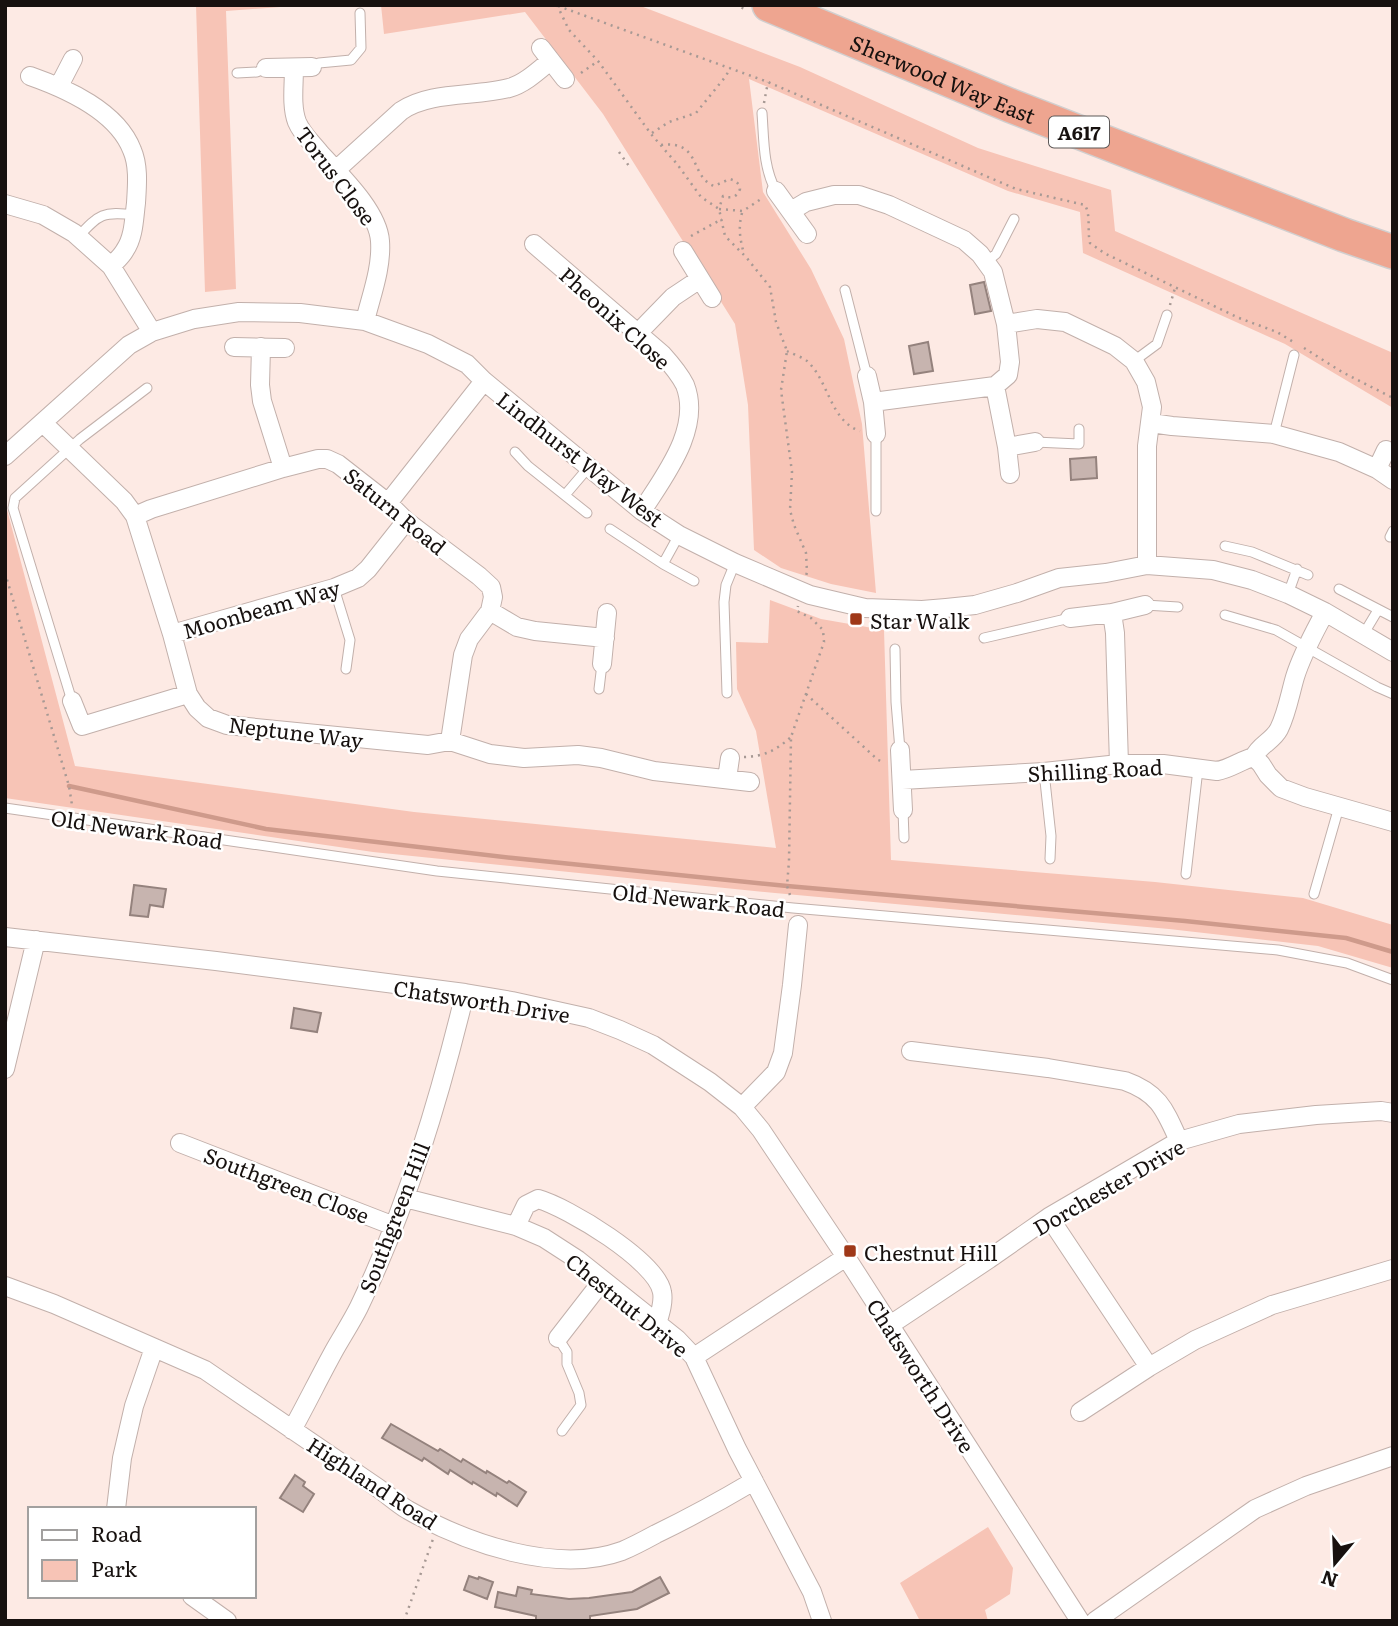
<svg xmlns="http://www.w3.org/2000/svg" width="1398" height="1626" font-family="Literata,serif">
<style>
.green{fill:#f7c4b6}
.lines{fill:none;stroke-linecap:round;stroke-linejoin:round}
.stream{stroke:#ce9a8b;stroke-width:4.5}
.building{fill:#c7b4af;stroke:#94827d;stroke-width:2}
.lane-casing{stroke:#c2b0ab;stroke-width:11}
.street-casing{stroke:#c2b0ab;stroke-width:20}
.highway-casing{stroke:#d1cfcf;stroke-width:36}
.path{stroke:#a79994;stroke-width:2.5;stroke-dasharray:2 5;stroke-linecap:butt}
.lane{stroke:#fff;stroke-width:9}
.street{stroke:#fff;stroke-width:18}
.highway{stroke:#eea590;stroke-width:33}
.poi-dot{fill:#9f3818;stroke:#fff;stroke-width:2.5}
.labels{text-anchor:middle;dominant-baseline:central;stroke-width:5;stroke-linejoin:round;paint-order:stroke}
.shield{fill:#fff;stroke:#5d5857;stroke-width:2}
.shield-label{font-size:19px;font-weight:bold;fill:#17110f}
.street-label{font-size:21px;fill:#17110f;stroke:#fff}
.poi-label{font-size:21px;fill:#17110f;stroke:#fff;text-anchor:start}
</style>
<rect width="100%" height="100%" fill="#fdeae4"/>
<path class="green" d="M196,5H307L226,11L236,289L205,292Z
M381,5H638L800,67L978,148L1111,190L1115,231L1393,353V408L1285,344L1083,253L1080,212L1008,191L749,79L763,192L811,269L844,339L862,424L876,593L831,584L781,568L754,550L748,405L735,324L603,114L525,12L384,34Z
M5,502L75,766L414,812L776,848L756,731L737,689L736,642L768,643L770,600L821,619L884,630L891,860L1155,882L1303,898L1393,925V968L1318,946L1169,929L775,893L373,852L5,798Z
M988,1527L1013,1568L1010,1594L985,1610L988,1621H920L900,1583Z"/>
<g class="lines">
<path class="stream" d="M69,786L266,829L513,858L787,886L1185,921L1346,938L1393,952"/>
</g>
<path class="building" d="M984,282L991,311L975,314L970,285Z
M928,342L933,371L914,374L909,346Z
M1096,457L1097,478L1071,480L1070,459Z
M134,885L166,889L163,907L150,905L148,917L130,915Z
M294,1008L321,1013L317,1032L291,1028Z
M391,1424L438,1451L440,1449L461,1462L463,1459L486,1473L487,1471L507,1483L509,1481L526,1492L517,1506L497,1493L496,1496L473,1482L472,1484L450,1470L448,1474L424,1458L422,1461L382,1438Z
M295,1475L305,1482L303,1486L314,1494L303,1512L280,1498Z
M469,1576L478,1579L479,1577L493,1582L487,1599L464,1590Z
M660,1577L669,1593L637,1609L590,1616V1621H536V1616L495,1607L498,1592L516,1596L518,1587L532,1590L531,1594L569,1599L589,1598L632,1592Z"/>
<g class="lines">
<g class="lane-casing">
<path id="lane" d="M312,67L319,63L351,60L361,48L360,13
M237,73L257,72L266,68
M762,113C764,140 763,167 776,191
M78,237C99,214 103,211 135,215
M986,262L996,254L1014,219
M845,290L867,376
M1134,361L1157,344L1167,315
M876,434V511
M1274,434L1294,355
M1035,442L1079,444V429
M515,452L528,466L587,513
M565,495L588,468
M610,529L663,564L694,581
M1390,537L1393,531
M1225,546L1252,552L1308,575
M663,564L679,535
M334,588L350,640L346,669
M1339,589L1393,617
M1288,594L1297,569
M1145,605L1178,607
M1225,615L1276,630L1377,687L1393,694
M1363,635L1378,610
M984,638L1070,618
M895,649L896,702L900,750
M599,689L602,664
M727,693L724,602L726,585L735,563
M72,701L13,508L15,498L80,439L147,388
M1044,772L1051,836L1050,859
M5,808L437,871L793,908L1278,950L1347,963L1393,980
M903,810L904,838
M1186,874L1198,769
M1314,894L1339,807
M558,1338L567,1352V1364L579,1393L581,1405L562,1431"/>
</g>
<g class="street-casing">
<path id="street" d="M541,48L565,79
M266,68L312,67
M294,68C294,85 291,106 297,122C302,134 312,143 320,153C340,175 378,211 380,241C382,268 371,296 365,321
M30,76C67,89 117,111 132,150C139,166 137,186 136,203C134,218 134,237 125,250C122,256 116,261 111,266
M59,86L73,59
M336,170L401,111C430,91 475,97 509,88C524,84 538,71 550,61
M776,191L807,234
M5,204L43,215L74,233L111,266L152,332
M791,211L806,202L834,195H859L889,205L964,240L980,254L993,272L1006,324L1010,362L1008,375L995,386
M534,244L662,354C671,364 679,373 685,385C702,429 664,476 642,511
M683,251L712,298
M1006,324L1037,319L1065,322L1115,346L1134,361L1146,382L1152,407L1147,446V565
M638,333L673,297L700,279
M234,347L285,348
M261,347L260,385L262,401L283,468
M867,376L873,402L876,434
M995,386L1007,447L1010,474
M873,402L995,386
M43,423L124,501L135,516L172,634L188,694L197,708L208,718L227,725L428,745L450,741L490,754L524,758L578,755L601,758L654,771L750,782
M1151,423L1172,426L1274,434L1339,452L1377,469L1393,480
M1007,447L1035,442
M5,456L129,345L152,332L194,319L239,312L300,313L365,321L428,344L467,364L484,381L642,511L679,535L735,563L810,595L865,608L922,610L946,608L975,605L1017,593L1059,578L1106,573L1147,565L1213,570L1252,580L1288,594L1325,612L1393,652
M1377,469L1386,450
M388,503L484,381
M135,516L151,509L283,468L318,459H327L338,464L388,503L406,521L479,576L491,587L493,597L490,611L469,639L463,655L450,741
M490,611L517,627L535,631L605,638
M1112,613L1115,633L1119,764
M1070,618L1112,613L1145,605
M172,634L334,588L358,578L368,569L406,521
M602,664L607,613
M72,701L82,726L188,694
M900,750L903,810
M1254,757C1259,745 1273,741 1279,729C1287,713 1290,694 1295,677C1302,654 1314,633 1325,612
M1254,757L1261,764L1268,775L1281,788L1305,797L1393,822
M727,779L730,758
M902,780L1044,772L1119,764H1163L1217,771C1230,769 1241,760 1254,757
M5,937L216,961L465,993L512,1001L589,1018L620,1030L653,1045L710,1082L742,1107L761,1130L846,1257L1080,1621
M911,1051L1048,1068L1125,1081C1159,1093 1165,1110 1179,1141
M5,1069L36,940
M742,1107L776,1072L783,1053L792,985L798,925
M180,1143L394,1226
M405,1198L516,1226L544,1238L578,1260L677,1339L694,1357L737,1449L812,1592L822,1621
M1049,1217L1149,1367
M516,1226L526,1205L538,1199C567,1207 657,1261 662,1292C664,1302 660,1314 657,1324
M5,1286L54,1304L205,1370L378,1488C388,1495 398,1504 408,1510C466,1543 556,1575 622,1551C634,1546 645,1540 656,1534C689,1518 722,1500 754,1481
M890,1325L989,1259L1049,1217L1179,1141L1239,1124L1316,1115L1381,1111L1393,1113
M558,1338L603,1280
M694,1357L846,1257
M1080,1412L1149,1367L1195,1340L1272,1305L1393,1269
M292,1430C307,1403 320,1376 335,1349C343,1335 352,1321 359,1307C407,1207 439,1100 465,993
M116,1509L122,1458L134,1406L154,1348
M192,1596L227,1621
M1095,1621L1255,1509L1306,1486L1393,1456"/>
</g>
<g class="highway-casing">
<g id="highway">
<path id="s1" d="M769,5L1009,105L1344,235L1393,252"/>
</g>
</g>
<path class="path" d="M557,5L569,30L598,61L651,134L677,164L701,197L719,209L725,236L746,257L770,287L776,322L787,351L781,390L792,472L790,510L794,525L806,553L807,572L806,576
M735,5L745,9
M558,6L768,82L1016,189L1085,205C1091,216 1087,230 1090,243L1104,253L1239,318L1277,332L1295,343
M581,73L598,61
M764,103L768,82
M652,133L669,122L696,113L726,76L730,68
M661,145C702,140 689,176 714,186L730,179C736,181 739,183 740,189C737,197 732,199 723,196L719,209L743,211L761,199
M619,152L629,166
M742,213C738,228 740,239 744,254
M691,236L722,219
M1170,305L1175,288
M1304,348L1342,372L1393,398
M787,351C793,354 802,357 807,361C829,381 830,421 860,431
M5,573L69,786L72,805
M806,694L878,760L885,762
M744,757C765,756 775,751 791,737
M790,895L787,886L789,861L791,737L824,642L823,630L811,618L797,611L798,606
M404,1621L433,1539"/>
<use href="#lane" class="lane"/>
<use href="#street" class="street"/>
<use href="#highway" class="highway"/>
</g>
<g class="poi-dot">
<rect x="849" y="612" width="14" height="14" rx="3.5"/>
<rect x="843" y="1244" width="14" height="14" rx="3.5"/>
</g>
<g class="labels">
<rect class="shield" x="1049" y="116.5" width="60" height="31" rx="5"/>
<g class="shield-label">
<text x="1079" y="132">A617</text>
</g>
<g class="street-label">
<text stroke="none"><textPath href="#s1" startOffset="189">Sherwood Way East</textPath></text>
<text transform="translate(337 175) rotate(53)">Torus Close</text>
<text transform="translate(616 317) rotate(42)">Pheonix Close</text>
<text transform="translate(581 458) rotate(38)">Lindhurst Way West</text>
<text transform="translate(396 510) rotate(39)">Saturn Road</text>
<text transform="translate(261 608) rotate(-16)">Moonbeam Way</text>
<text transform="translate(296 731) rotate(7)">Neptune Way</text>
<text transform="translate(1095 769) rotate(-3)">Shilling Road</text>
<text transform="translate(137 828) rotate(8)">Old Newark Road</text>
<text transform="translate(699 899) rotate(6)">Old Newark Road</text>
<text transform="translate(482 1000) rotate(9)">Chatsworth Drive</text>
<text transform="translate(287 1184) rotate(21)">Southgreen Close</text>
<text transform="translate(1108 1186) rotate(-30)">Dorchester Drive</text>
<text transform="translate(393 1217) rotate(-69)">Southgreen Hill</text>
<text transform="translate(628 1304) rotate(39)">Chestnut Drive</text>
<text transform="translate(922 1375) rotate(57)">Chatsworth Drive</text>
<text transform="translate(373 1482) rotate(33)">Highland Road</text>
</g>
<g class="poi-label">
<text x="870" y="619">Star Walk</text>
<text x="864" y="1251">Chestnut Hill</text>
</g>
</g>
<rect width="1398" height="1626" fill="none" stroke="#17110f" stroke-width="14"/>
<rect x="28" y="1507" width="228" height="91" fill="#ffffff" stroke="#a2a09f" stroke-width="2"/>
<rect x="42" y="1530" width="35" height="10" fill="#ffffff" stroke="#a2a09f" stroke-width="2"/>
<text x="91" y="1542" font-size="21" fill="#17110f">Road</text>
<rect x="42" y="1560" width="35" height="21" fill="#f7c4b6" stroke="#a2a09f" stroke-width="2"/>
<text x="91" y="1577" font-size="21" fill="#17110f">Park</text>
<g transform="translate(1335 1563) rotate(199)" stroke="#ffffff" stroke-width="5" paint-order="stroke">
<path d="M0-5L12 26L0 18L-12 26Z" fill="#17110f"/>
<text y="-10" font-size="19" font-weight="bold" text-anchor="middle" fill="#17110f">N</text>
</g>
</svg>
